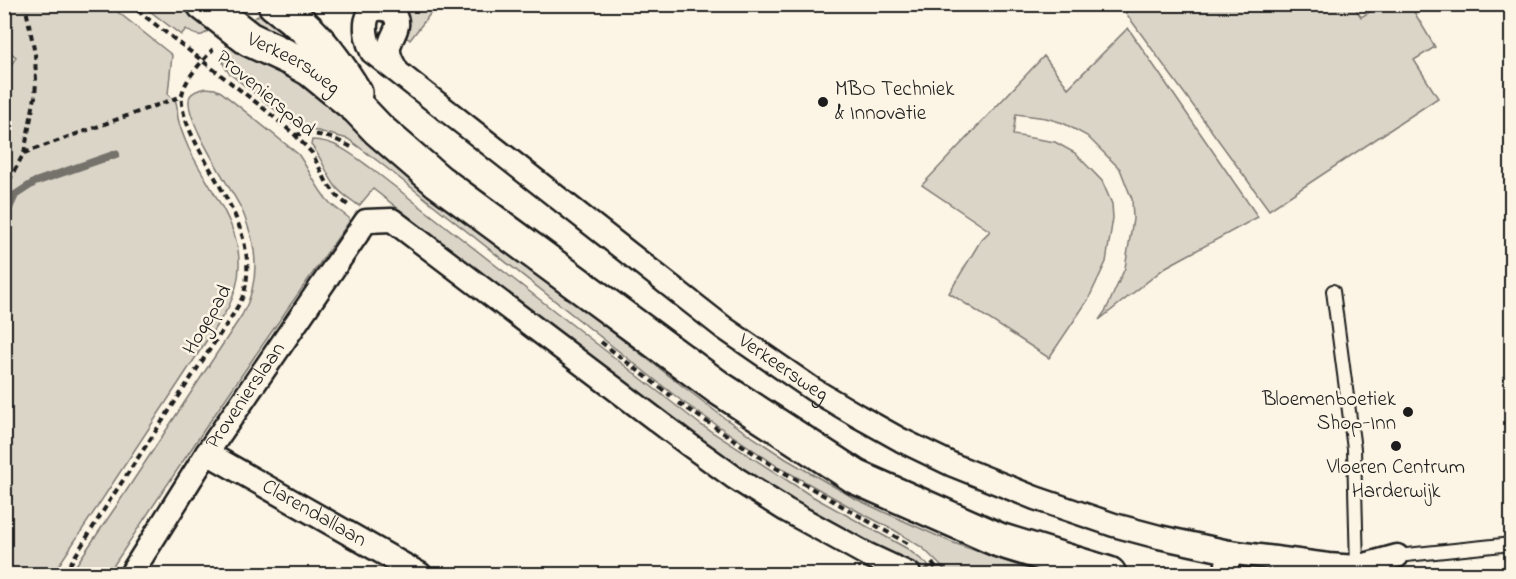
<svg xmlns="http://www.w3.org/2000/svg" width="1516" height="579" font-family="'Indie Flower',sans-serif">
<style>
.green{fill:#dbd5c8;stroke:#7c7872;stroke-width:1.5}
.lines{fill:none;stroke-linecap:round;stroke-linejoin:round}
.stream{stroke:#75726c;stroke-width:8}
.service-casing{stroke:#1c1c1c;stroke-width:16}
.minor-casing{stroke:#1c1c1c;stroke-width:27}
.secondary-casing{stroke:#1c1c1c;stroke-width:38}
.path{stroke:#1c1c1c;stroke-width:4;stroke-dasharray:6 4.5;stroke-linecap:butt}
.service{stroke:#fcf5e5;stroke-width:12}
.minor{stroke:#fcf5e5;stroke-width:22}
.secondary{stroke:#fcf5e5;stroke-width:33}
.poi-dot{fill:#1c1c1c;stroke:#fcf5e5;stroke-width:2}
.labels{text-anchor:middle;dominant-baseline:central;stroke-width:5;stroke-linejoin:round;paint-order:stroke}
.street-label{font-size:21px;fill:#1c1c1c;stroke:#fcf5e5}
.poi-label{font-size:21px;fill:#1c1c1c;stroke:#fcf5e5;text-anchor:start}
</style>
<rect width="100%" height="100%" fill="#fcf5e5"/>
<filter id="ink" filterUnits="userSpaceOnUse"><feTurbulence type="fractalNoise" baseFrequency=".0167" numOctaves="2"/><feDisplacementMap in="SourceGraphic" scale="12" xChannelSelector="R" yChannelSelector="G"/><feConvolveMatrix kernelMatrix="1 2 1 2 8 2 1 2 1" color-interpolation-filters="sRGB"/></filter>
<g filter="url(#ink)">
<path class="green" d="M1353,4L1361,17L1382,5H1410L1435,47L1414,60L1438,98L1269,210L1120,5Z
M4,5H109L172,55L168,94C170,96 173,98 175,100C178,105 177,113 178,118C180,129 185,140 189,149C216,203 260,244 228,308L57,568L50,574H5L4,78L16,57L5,48Z
M142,5H192L215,23C205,36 200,40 186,29L181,35Z
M402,5H437L410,40L406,37C412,26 410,14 402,5Z
M268,10L294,30L302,54L244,24Z
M1128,28L1258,217L1166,267L1099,320L1106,310L1125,268L1133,219L1132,199L1127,187L1120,169L1087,136L1063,123L1046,118L1016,114L1013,135L1055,142L1075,153L1102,181L1112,204L1113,218L1106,262L1088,300L1049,358L949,293L981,240L990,231L922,185L1044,56L1068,88Z
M232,37L289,67L426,186L561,293L727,420L786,459L854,498L886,513L951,542L1042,574H949L923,548L894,530L863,514L777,466L683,402L379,162L348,139L318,131L306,130L292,123L230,74C217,60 223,51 232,37Z
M206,88L215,89L221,92L298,154C309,169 317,190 330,203C335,208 343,213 349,218V222C266,338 186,455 108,574H70L117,505L242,315C256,290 258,266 252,239C249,229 245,217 241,208C231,188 181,115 190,96C193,91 201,89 206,88Z
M312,140C336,140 354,156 372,169L701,425L810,495L906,548L927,564L929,569H926L867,542L788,499L686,431L648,403L373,189L359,206C352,200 342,195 336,187C326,174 322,157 311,145Z"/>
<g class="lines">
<path class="stream" d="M4,219L15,195L35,182L116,154"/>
<g class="service-casing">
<path id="service" d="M1333,291L1354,449L1357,567
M1397,556L1512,544"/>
</g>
<g class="minor-casing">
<g id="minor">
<path id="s1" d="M398,72C393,64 388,57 389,48C391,33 405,26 391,11C360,0 363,34 372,52L724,328L814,390L858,416L901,440L953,465L1035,498L1114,525L1159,537L1229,552"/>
<path id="s2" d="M207,453L420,574"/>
<path id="s3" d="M131,574L207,453L366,221L392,220L688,444L735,478L786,510L866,554L909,574"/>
<path d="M1224,574L1226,571L1229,552L1328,565L1357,567L1397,556"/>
</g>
</g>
<g class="secondary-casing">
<g id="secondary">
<path id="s4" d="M204,4L249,39L294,60L310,69L358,108L379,130L438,181L719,388L856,477L999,540L1109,574"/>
<path d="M275,4C284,11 293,18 302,25C323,44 340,68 355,93"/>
</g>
</g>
<path class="path" d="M129,4L262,107L295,135L312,153L327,183L338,197L349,206
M295,135C314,131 335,138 351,147
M24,153L182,96
M4,190L24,153L35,97L36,81L35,54L25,4
M601,342L671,396
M679,403L776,468L910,545
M932,563L940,574
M64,574L110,500L234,313C237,307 242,300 244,293C259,237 219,189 196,143C189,130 180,109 182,95C185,78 202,62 213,49"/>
<use href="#service" class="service"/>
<use href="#minor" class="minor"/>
<use href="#secondary" class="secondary"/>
</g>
</g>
<g class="poi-dot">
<circle cx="823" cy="102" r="6"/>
<circle cx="1408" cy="412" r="6"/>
<circle cx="1396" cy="446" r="6"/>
</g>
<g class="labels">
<g class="street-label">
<text stroke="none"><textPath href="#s4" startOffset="108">Verkeersweg</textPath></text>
<text transform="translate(265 94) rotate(40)">Provenierspad</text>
<text transform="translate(208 320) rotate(-60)">Hogepad</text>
<text stroke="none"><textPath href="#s1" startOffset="648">Verkeersweg</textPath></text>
<text stroke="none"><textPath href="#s3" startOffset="212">Provenierslaan</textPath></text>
<text stroke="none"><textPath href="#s2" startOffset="123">Clarendallaan</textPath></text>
</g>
<g class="poi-label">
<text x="835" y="90">MBO Techniek<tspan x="835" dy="24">&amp; Innovatie</tspan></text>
<text x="1396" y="400" text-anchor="end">Bloemenboetiek<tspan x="1396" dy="24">Shop-Inn</tspan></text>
<text x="1396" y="468" text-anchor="middle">Vloeren Centrum<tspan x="1396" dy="24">Harderwijk</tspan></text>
</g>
</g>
<rect width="1516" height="579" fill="none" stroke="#fcf5e5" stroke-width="24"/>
<rect x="12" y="12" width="1492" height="555" fill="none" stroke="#1c1c1c" stroke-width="2" filter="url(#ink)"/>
</svg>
